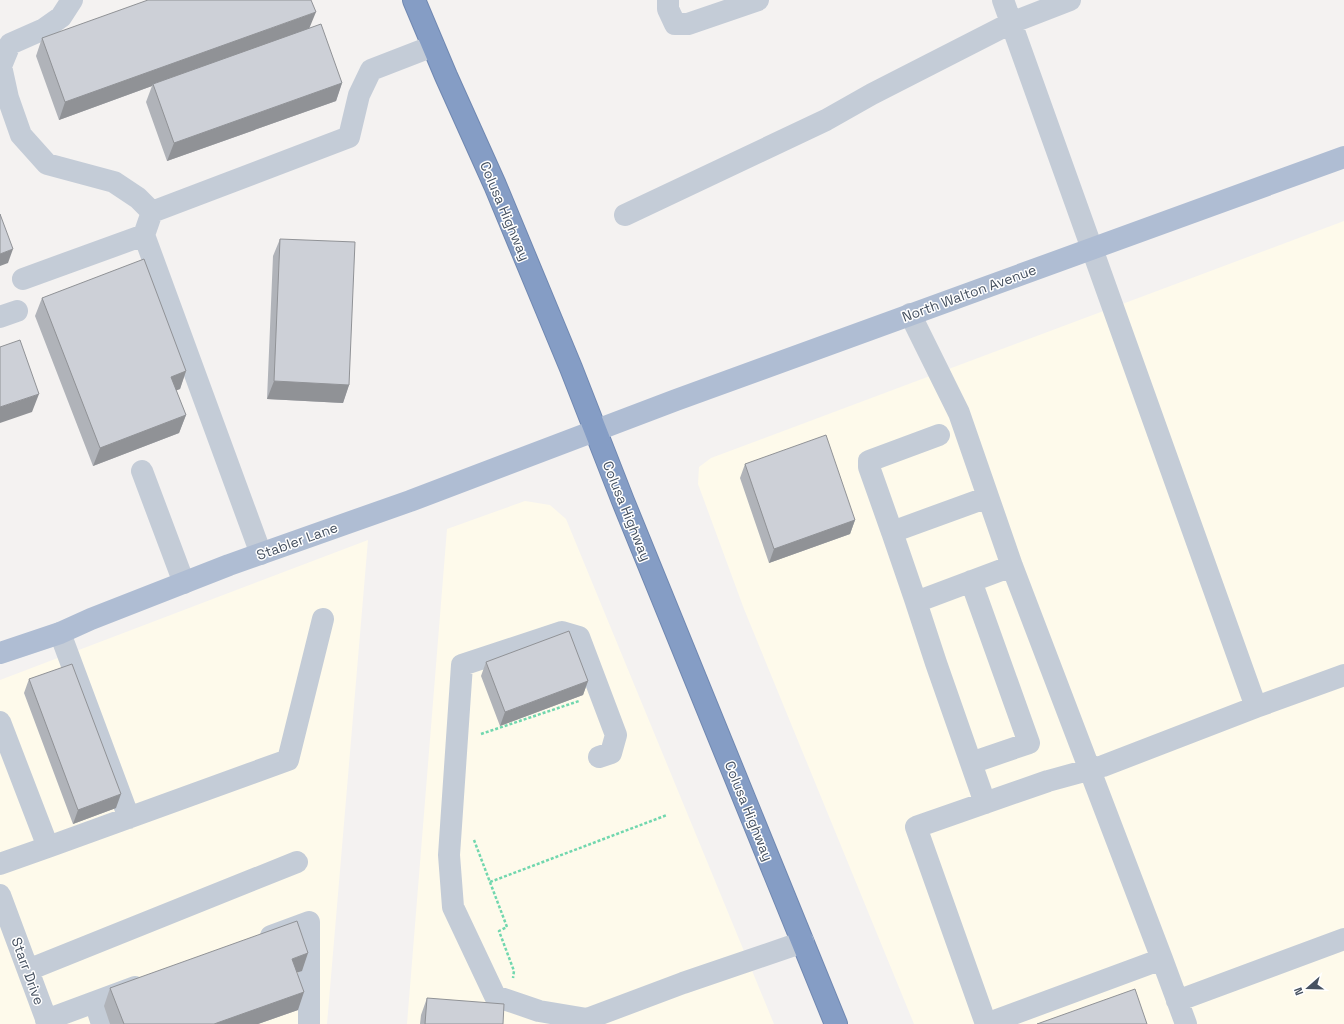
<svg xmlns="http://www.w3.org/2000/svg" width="1344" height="1024" font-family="'Space Grotesk',sans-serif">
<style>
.commercial{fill:#fefaeb}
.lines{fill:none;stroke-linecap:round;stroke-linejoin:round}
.highway-casing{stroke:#7088b1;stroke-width:24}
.path{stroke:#71d7ae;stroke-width:2.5;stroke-dasharray:3 2;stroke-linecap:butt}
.minor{stroke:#c4ccd7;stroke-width:22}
.major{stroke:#afbdd3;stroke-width:22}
.highway{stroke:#859dc5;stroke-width:22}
.wall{fill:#b0b3b9}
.shaded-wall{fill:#909296}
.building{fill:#cdd0d7;stroke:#909296}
.labels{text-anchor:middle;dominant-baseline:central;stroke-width:3;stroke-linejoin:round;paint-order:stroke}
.street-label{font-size:14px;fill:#475261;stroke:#fff}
</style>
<rect width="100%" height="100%" fill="#f4f2f1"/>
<path class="commercial" d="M1344,221V1024H914L744,609L698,484L699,467L711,458Z
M525,501L550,505L566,519L774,1024H407L447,529Z
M368,540L327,1024H0V680Z"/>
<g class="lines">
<g class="highway-casing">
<path id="highway" d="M414,0L446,76L495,185L571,368L623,501L836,1024"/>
</g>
<path class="path" d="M481,734L579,701
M474,840L507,927L499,931L514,971L513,978
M490,882L667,815"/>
<path class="minor" d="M72,0L61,17L44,29L10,44L1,66L8,98L21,135L47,164L114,182L138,198L152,212
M668,0V9L675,24H688L758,0
M1003,0L1256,707L1344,675
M625,215L826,120L872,94L1011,23L1070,0
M23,279L144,235
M910,314L959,413L1012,566L1162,959L1186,1024
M0,317L17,311
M142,471L184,583
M892,532L869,467V461L939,435
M261,554L144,235L152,212L349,137L359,95L371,70L433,46
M971,581L1029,743L971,763
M916,602L892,532L988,497
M60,633L129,818
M0,722L48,847L0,864
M599,757L611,753L616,735L579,637L562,632L462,665L449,855L453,907L495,996L539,1011L587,1019L683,983L803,942
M985,803L936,663L916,602L1012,566
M48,847L288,760L323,619
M0,895L48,1024
M271,936L309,922V1024
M28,970L297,862
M1177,1001L1344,939
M95,1002L102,1024
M46,1020L135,987
M986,1024L916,827L1048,781L1103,766L1256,707
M986,1024L1162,959"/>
<path class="major" d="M0,653L60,633L91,619L229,565L410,501L676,400L1344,157"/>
<use href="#highway" class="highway"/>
</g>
<path class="wall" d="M310,28L342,83L336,101L167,161L146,102L152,86L59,120L36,56L42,38Z
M280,239L349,385L343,403L267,399L273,256Z
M42,298L186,371L180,389L176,390L186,415L179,433L93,466L35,316Z
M745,464L855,520L850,534L769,563L740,478Z
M486,662L588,681L583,695L500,726L481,676Z
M29,679L116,808L73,824L24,693Z
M302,971L297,972L298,1010L258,1024H110L104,1006L110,988Z
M427,998L503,1024H420L421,1015Z"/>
<path class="shaded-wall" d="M316,12L309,29L153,84L152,86L59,120L65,102Z
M342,83L336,101L167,161L174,143Z
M13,249L8,263L0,266V254Z
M186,371L180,389L165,395L171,377Z
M274,381L349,385L343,403L267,399Z
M39,394L32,412L0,423V407Z
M186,415L179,433L93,466L100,448Z
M855,520L850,534L769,563L774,549Z
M588,681L583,695L500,726L505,712Z
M121,794L116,808L73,824L78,810Z
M308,953L302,971L286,976L292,959Z
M304,992L298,1010L258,1024H214Z"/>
<path class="building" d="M148,0H311L316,12L65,102L42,38Z
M321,24L342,83L174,143L153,84Z
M0,214L13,249L0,254Z
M280,239L355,242L349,385L274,381Z
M144,259L186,371L171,377L186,415L100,448L42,298Z
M20,340L39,394L0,407V347Z
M826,435L855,520L774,549L745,464Z
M569,631L588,681L505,712L486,662Z
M72,664L121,794L78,810L29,679Z
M297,921L308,953L292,959L304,992L214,1024H124L110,988Z
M1135,989L1147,1024H1037Z
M427,998L504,1004L503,1024H425Z"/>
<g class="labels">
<g class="street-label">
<text transform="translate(505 211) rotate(67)">Colusa Highway</text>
<text transform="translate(969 293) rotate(-20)">North Walton Avenue</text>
<text transform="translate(627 511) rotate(68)">Colusa Highway</text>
<text transform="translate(297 541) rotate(-20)">Stabler Lane</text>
<text transform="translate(749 811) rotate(68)">Colusa Highway</text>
<text transform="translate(28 971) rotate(70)">Starr Drive</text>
</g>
</g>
<g transform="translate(1308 988) rotate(250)" stroke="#ffffff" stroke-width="3" paint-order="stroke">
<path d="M0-3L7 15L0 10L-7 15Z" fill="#475261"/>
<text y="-6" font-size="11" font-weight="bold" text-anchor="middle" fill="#475261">N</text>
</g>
</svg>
